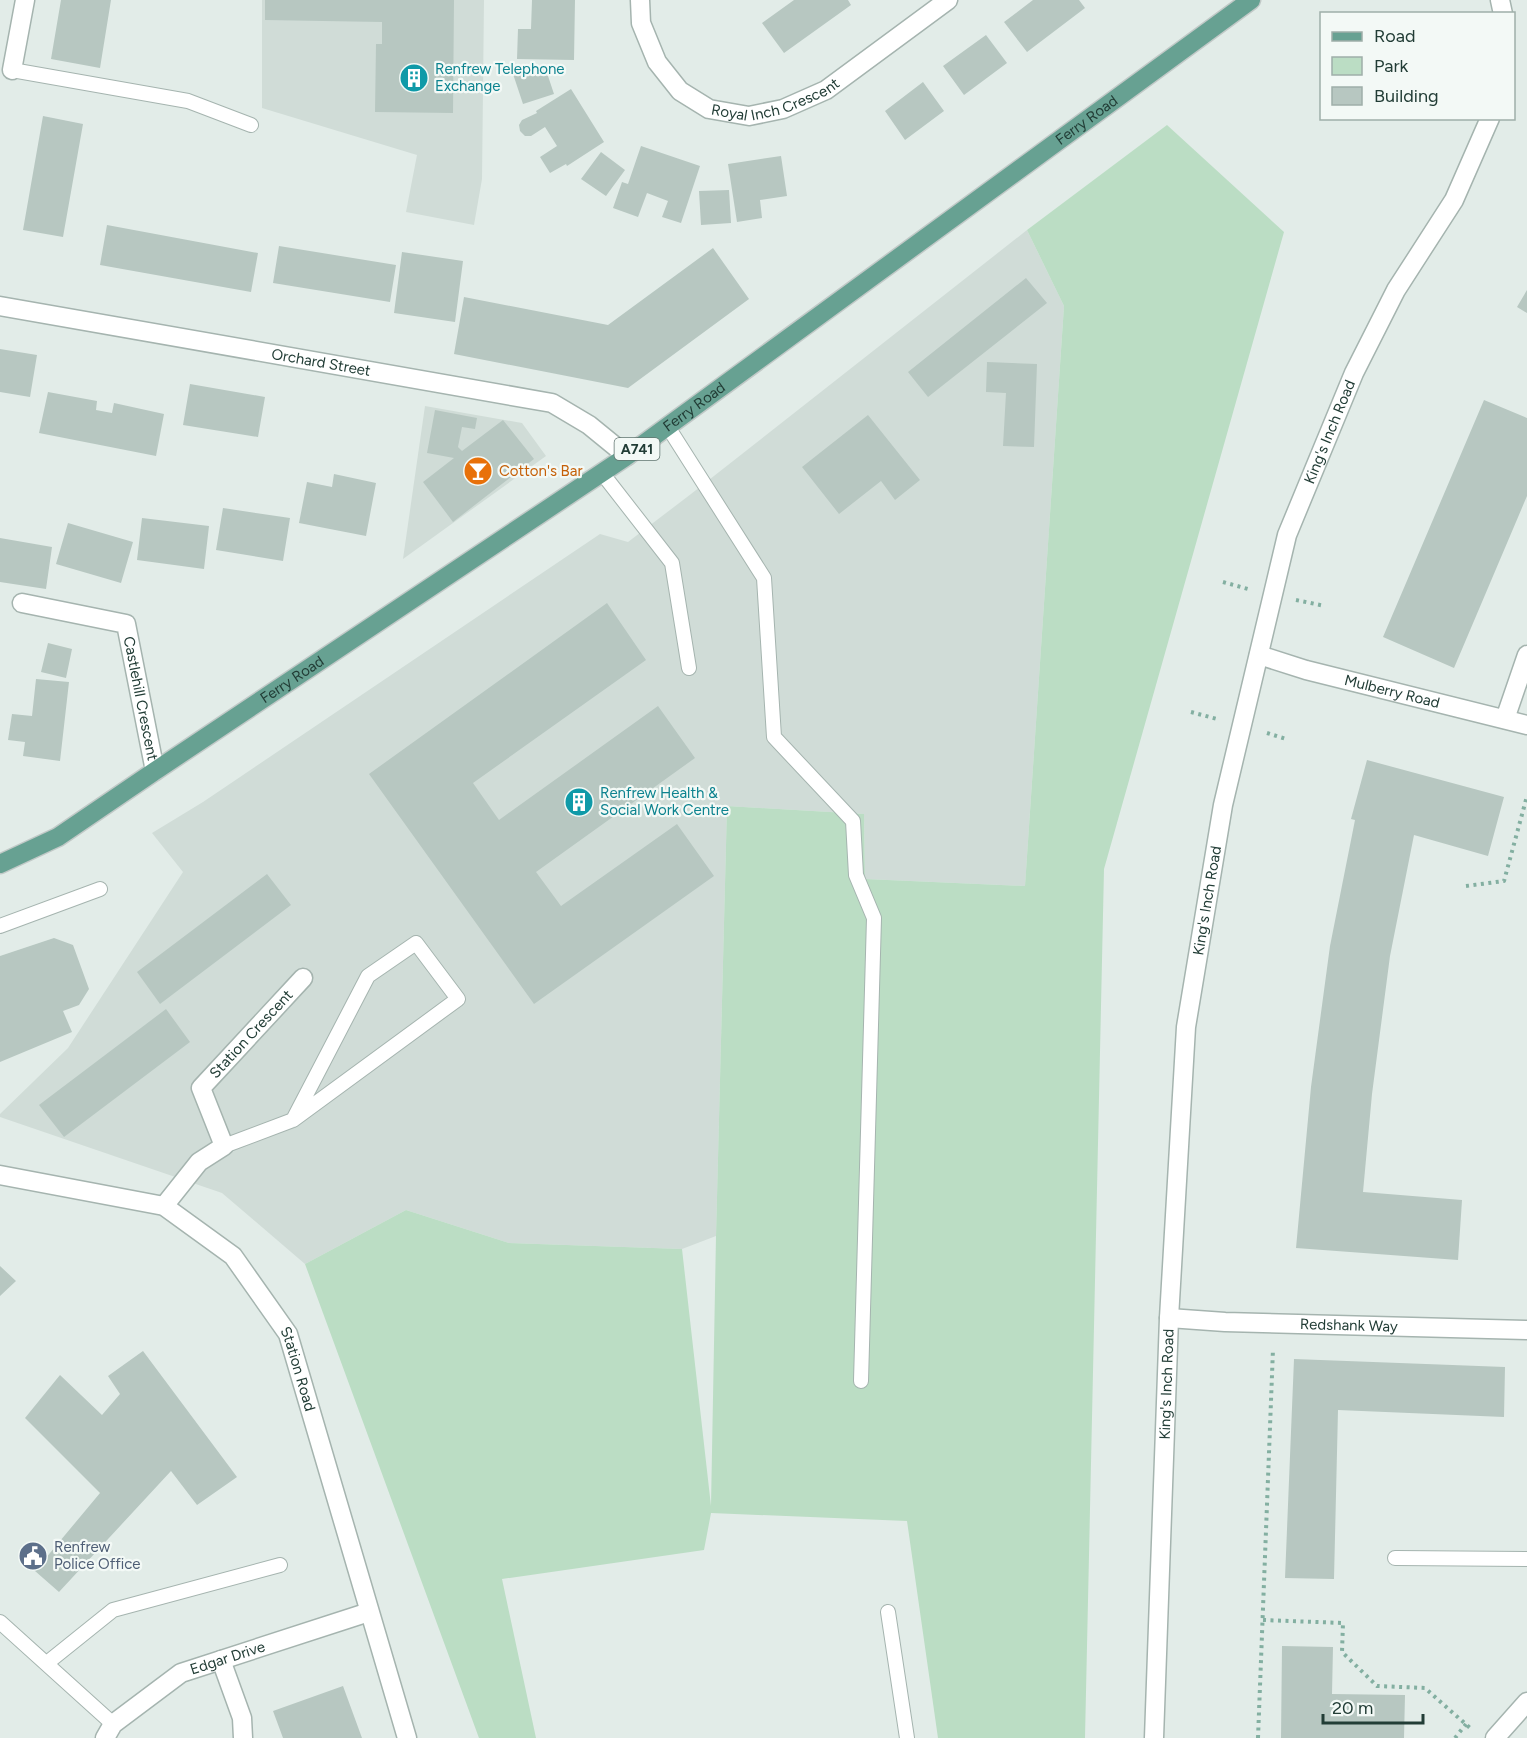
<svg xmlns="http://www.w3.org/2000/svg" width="1527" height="1738" font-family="Figtree,sans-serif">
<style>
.built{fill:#d0dcd7}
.green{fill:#bbddc4}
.building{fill:#b7c7c1}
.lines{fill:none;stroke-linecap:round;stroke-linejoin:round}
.service-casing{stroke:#a5b4af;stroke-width:16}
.minor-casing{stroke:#a5b4af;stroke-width:21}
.tertiary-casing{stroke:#a5b4af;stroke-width:21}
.primary-casing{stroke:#c1c9c7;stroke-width:21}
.path{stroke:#83afa1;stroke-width:4;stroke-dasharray:3 4.5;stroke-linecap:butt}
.service{stroke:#fff;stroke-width:14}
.minor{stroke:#fff;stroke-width:18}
.tertiary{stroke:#fff;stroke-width:18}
.primary{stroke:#67a192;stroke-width:18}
.labels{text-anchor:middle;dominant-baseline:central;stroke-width:4.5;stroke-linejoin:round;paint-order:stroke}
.shield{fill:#f3f9f6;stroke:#617570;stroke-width:1.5}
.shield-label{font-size:14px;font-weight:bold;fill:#223d36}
.culture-label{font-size:15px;fill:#0d838f;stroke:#f3f9f6;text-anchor:start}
.street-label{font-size:15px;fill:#223d36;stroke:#f3f9f6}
.food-label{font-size:15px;fill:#c56008;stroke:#f3f9f6;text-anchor:start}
.service-label{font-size:15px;fill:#4e5e75;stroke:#f3f9f6;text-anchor:start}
</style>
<rect width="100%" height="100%" fill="#e2ece8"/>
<path class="built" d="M262,0H484L482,179L474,225L406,212L417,155L262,108Z
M1027,230L1064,306L1025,886L865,879L864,814L727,806L716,1236L682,1249L509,1243L406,1210L305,1264L222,1193L0,1117V1114L68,1048L183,872L152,833L203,802L600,534L628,542L691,494Z
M425,406L522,423L546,456L403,559Z"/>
<path class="green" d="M1167,125L1284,232L1104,869L1085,1738H938L907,1521L711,1513L704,1550L502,1579L536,1738H479L305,1264L406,1210L509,1243L682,1249L711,1506L716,1236L727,806L864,814L865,879L1025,886L1064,306L1027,230Z"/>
<path class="building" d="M61,0H111L100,68L51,59Z
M265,0H454L453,113L375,112L376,44H382V22L265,20Z
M532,0H575L574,60L517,59L518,29H531Z
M794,0H848L851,5L784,53L762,23Z
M1033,0H1079L1085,8L1027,52L1004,22Z
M986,35L1007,63L964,95L943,66Z
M544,64L554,94L523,104L513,74Z
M923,82L944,111L905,140L885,111Z
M571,89L604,142L567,166L566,164L550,173L540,157L557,146L545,127L531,136H525L520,131L519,125L522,120L537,113L536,111Z
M43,116L83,124L63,237L23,230Z
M641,146L700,166L681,223L662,217L668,201L647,193L638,217L613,208L622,182L628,184Z
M601,152L625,170L606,196L581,179Z
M781,156L787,196L760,200L762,218L737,222L728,164Z
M729,190L731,223L701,225L699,191Z
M107,225L258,253L251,292L100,265Z
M279,246L396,265L390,302L273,283Z
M713,248L749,299L628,388L454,354L464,297L608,325Z
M402,252L463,261L455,322L394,313Z
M1026,278L1047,303L928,397L908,372Z
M1527,290V313L1517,307Z
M0,349L37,355L30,397L0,392Z
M987,362L1037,364L1034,447L1003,446L1006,393L986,392Z
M190,384L265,397L258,437L183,425Z
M48,392L97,401L96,410L112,413L114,403L164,414L156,456L39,433Z
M1484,400L1527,418V496L1454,668L1383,637Z
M435,410L477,418L475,429L462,427L458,447L462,451L503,420L534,459L453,522L423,482L454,458L427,453Z
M868,415L920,480L895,500L881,481L839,514L802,467Z
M334,474L376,483L366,536L299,523L307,482L332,487Z
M223,508L290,518L283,561L216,550Z
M142,518L209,526L204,569L137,560Z
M68,523L133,542L121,583L56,564Z
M0,538L52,547L46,589L0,582Z
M607,603L646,660L473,783L499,820L658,706L695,758L536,872L561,906L677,824L714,876L534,1004L369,774Z
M48,643L72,649L66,678L41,672Z
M36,679L69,682L60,761L23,756L25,742L8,740L12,714L32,716Z
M1367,760L1504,797L1488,856L1414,835L1390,956L1372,1094L1363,1192L1462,1200L1458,1260L1296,1248L1311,1087L1330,946L1355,820L1351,819Z
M267,874L291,905L160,1004L137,972Z
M54,938L73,945L89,989L79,1005L63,1011L72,1032L0,1062V956Z
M166,1009L190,1042L64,1137L39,1105Z
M0,1266L16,1281L0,1296Z
M143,1351L237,1477L197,1505L171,1471L59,1592L35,1571L100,1493L25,1418L60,1375L102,1415L120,1394L108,1376Z
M1294,1359L1505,1367L1504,1417L1338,1410L1334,1579L1285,1578Z
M1282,1646L1333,1647L1332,1694L1405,1695L1404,1738H1281Z
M343,1686L362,1738H283L273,1711Z"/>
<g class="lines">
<g class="service-casing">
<path id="service" d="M12,70L188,101L251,125
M668,427L764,578L774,737L853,821L856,875L874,918L861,1381
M602,473L672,563L689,668
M0,926L100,889
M224,1146L293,1120L368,976L416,943L458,999L293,1120
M1395,1558L1527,1559
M888,1612L907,1738
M0,1622L113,1724
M47,1663L113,1610L280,1565"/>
</g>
<g class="minor-casing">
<g id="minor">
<path id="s1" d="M640,0L641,23L657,62L680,91L709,109L749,116L783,109L826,90L948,0"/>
<path d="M12,70L25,0"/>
<path id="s2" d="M0,306L552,403L589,425L627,456"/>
<path id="s3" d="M22,603L126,624L155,771"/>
<path id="s4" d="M1259,655L1306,670L1527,725"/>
<path d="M1505,719L1527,655"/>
<path id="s5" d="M0,1175L164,1206L233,1256L288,1334L407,1738"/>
<path id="s6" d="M164,1206L199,1162L224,1146L201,1088L303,978"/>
<path id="s7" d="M1169,1318L1225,1322L1527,1330"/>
<path d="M221,1660L242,1718L243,1738"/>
<path id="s8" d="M105,1738L113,1724L181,1673L369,1612"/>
<path d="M1495,1738L1527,1702"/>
</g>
</g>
<g class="tertiary-casing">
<g id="tertiary">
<path d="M1500,0L1503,14"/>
<path id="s9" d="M1154,1738L1169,1318L1186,1027L1223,805L1287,535L1354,373L1396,290L1454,200L1490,118"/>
</g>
</g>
<g class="primary-casing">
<g id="primary">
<path id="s10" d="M0,864L58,837L155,771L627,456L1251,0"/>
</g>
</g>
<path class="path" d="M1223,582L1248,589
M1296,600L1325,606
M1191,712L1217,719
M1267,733L1286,739
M1466,886L1504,881L1527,796
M1263,1620L1343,1623L1342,1652L1377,1686L1425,1688L1470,1728
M1258,1738L1273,1349
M1455,1738L1466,1724"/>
<use href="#service" class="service"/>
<use href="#minor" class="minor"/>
<use href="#tertiary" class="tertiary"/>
<use href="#primary" class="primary"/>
</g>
<defs>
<g id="building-disc" transform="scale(1.5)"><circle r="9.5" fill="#0f9aa8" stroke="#f3f9f6"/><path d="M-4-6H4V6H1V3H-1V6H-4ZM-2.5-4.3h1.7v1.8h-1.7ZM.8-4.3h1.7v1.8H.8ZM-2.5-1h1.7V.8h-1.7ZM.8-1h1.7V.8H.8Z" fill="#fff"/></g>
<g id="bar-disc" transform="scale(1.5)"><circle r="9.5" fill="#e8710a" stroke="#f3f9f6"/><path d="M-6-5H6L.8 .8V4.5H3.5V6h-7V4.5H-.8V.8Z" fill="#fff"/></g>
<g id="civic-disc" transform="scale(1.5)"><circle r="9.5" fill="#5c6f8a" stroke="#f3f9f6"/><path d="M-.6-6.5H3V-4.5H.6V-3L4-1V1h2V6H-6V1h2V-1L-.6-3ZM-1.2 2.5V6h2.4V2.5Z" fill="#fff"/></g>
</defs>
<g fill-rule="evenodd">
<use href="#building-disc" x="414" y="78"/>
<use href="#bar-disc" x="478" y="471"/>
<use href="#building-disc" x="579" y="802"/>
<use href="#civic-disc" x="33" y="1556"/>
</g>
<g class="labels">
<rect class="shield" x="614.5" y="438" width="45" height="22" rx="4.5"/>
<g class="shield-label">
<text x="637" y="449">A741</text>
</g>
<g class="culture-label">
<text x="435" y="69">Renfrew Telephone<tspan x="435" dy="17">Exchange</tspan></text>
<text x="600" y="793">Renfrew Health &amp;<tspan x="600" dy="17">Social Work Centre</tspan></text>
</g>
<g class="street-label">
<text stroke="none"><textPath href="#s1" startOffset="206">Royal Inch Crescent</textPath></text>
<text stroke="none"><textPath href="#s10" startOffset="1318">Ferry Road</textPath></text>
<text stroke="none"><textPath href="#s2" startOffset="326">Orchard Street</textPath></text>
<text stroke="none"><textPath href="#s10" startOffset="832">Ferry Road</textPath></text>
<text stroke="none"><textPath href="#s9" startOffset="1326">King's Inch Road</textPath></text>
<text stroke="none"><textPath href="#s10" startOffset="346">Ferry Road</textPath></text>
<text stroke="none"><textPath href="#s4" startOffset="138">Mulberry Road</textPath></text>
<text stroke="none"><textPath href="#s3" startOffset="182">Castlehill Crescent</textPath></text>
<text stroke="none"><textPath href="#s9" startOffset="840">King's Inch Road</textPath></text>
<text stroke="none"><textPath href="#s6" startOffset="222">Station Crescent</textPath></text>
<text stroke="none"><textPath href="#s7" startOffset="180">Redshank Way</textPath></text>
<text stroke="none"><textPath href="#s5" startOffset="384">Station Road</textPath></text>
<text stroke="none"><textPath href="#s9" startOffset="354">King's Inch Road</textPath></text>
<text stroke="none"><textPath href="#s8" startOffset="150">Edgar Drive</textPath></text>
</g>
<g class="food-label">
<text x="499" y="471">Cotton's Bar</text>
</g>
<g class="service-label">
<text x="54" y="1547">Renfrew<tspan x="54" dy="17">Police Office</tspan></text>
</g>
</g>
<rect x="1320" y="12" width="195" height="108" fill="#f3f9f6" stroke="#9faea9" stroke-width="1.5"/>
<rect x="1332" y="32" width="30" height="9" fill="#67a192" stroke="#9faea9" stroke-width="1.5"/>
<text x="1374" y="42" font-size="18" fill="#223d36">Road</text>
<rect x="1332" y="57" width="30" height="18" fill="#bbddc4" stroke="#9faea9" stroke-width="1.5"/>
<text x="1374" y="72" font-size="18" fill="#223d36">Park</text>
<rect x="1332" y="87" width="30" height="18" fill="#b7c7c1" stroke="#9faea9" stroke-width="1.5"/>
<text x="1374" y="102" font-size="18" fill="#223d36">Building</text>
<path d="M1323 1714v9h100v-9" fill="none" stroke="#223d36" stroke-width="3"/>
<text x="1332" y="1714" font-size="18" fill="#223d36" stroke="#f3f9f6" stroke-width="4.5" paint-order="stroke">20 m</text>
</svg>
